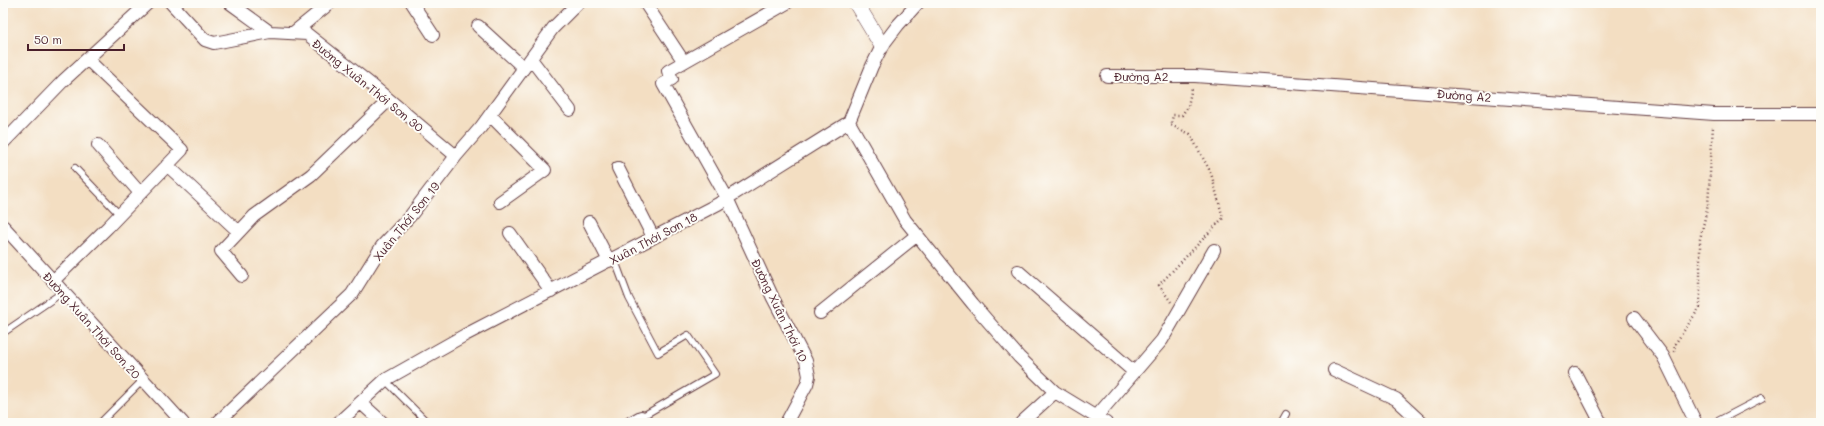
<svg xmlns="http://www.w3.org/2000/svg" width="1824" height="426" font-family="Mali,sans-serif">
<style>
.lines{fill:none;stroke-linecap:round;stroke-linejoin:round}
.service-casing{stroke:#633c42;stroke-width:8}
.minor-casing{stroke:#633c42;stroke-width:14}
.tertiary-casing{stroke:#633c42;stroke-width:16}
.path{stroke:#633c42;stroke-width:2.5;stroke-dasharray:1 3;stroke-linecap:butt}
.service{stroke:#fff;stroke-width:6}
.minor{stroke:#fff;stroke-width:12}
.tertiary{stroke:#fff;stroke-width:15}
.labels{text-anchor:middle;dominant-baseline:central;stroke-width:4;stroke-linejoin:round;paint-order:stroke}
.street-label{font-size:12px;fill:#4a1f2b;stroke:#fdfcf7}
</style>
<rect width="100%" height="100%" fill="#fdfcf7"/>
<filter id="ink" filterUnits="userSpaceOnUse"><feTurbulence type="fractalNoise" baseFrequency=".025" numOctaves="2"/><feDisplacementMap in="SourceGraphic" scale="8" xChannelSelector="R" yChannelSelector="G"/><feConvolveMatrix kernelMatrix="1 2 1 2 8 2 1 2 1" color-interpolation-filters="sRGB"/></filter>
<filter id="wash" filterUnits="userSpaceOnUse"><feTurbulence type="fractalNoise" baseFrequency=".012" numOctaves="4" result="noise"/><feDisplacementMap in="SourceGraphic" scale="16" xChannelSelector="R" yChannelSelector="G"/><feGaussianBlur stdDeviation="0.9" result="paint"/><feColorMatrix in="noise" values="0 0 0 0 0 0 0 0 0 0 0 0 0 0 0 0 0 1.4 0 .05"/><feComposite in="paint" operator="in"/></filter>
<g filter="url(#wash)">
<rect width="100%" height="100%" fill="#f3dec2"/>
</g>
<g filter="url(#ink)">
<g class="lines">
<g class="service-casing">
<path id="service" d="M75,168L120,215
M614,258L629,298L658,353L688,335L715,374L641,417L645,423
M3,333L63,292
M385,380L428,423
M100,423L143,380
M1281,423L1286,414
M1714,423L1762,398"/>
</g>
<g class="minor-casing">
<path id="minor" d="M171,3L205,40L214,43L270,32L307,34L373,86L456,156
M230,3L270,32
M412,3L433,35
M645,3L684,62
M478,26L524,68
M293,33L330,3
M531,59L570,110
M1107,76H1195L1714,114H1821
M490,115L545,170L500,202
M849,122L905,220L973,304L1019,357L1055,392L1106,423
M3,143L63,81L148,3
M98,145L140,193
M167,165L239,232
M618,168L653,237
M589,222L609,261
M3,226L183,423
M510,233L551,291
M1018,271L1134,372
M242,276L221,251L254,216L311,175L389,100
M53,281L108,227L182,150L87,59
M820,313L917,235
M1634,318L1663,356L1695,421
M1334,370L1396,399L1422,423
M1575,373L1601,423
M361,403L383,423
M1096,417L1162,340L1214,250
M217,423L352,294L382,246L411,215L456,156L481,127L553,28L578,3
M338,423L385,380L465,335L718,204L849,122L872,66L882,46L898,25L918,3
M630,423L641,417
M786,423L807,384L809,376L806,361L773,298L727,198L663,84L672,79L668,71L787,3
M1021,423L1055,392"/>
</g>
<g class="tertiary-casing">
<path id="tertiary" d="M856,3L882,46"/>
</g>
<path class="path" d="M1171,302L1159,285L1223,218L1211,173L1190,134L1171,125L1173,115H1182L1188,106L1192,87
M1674,352L1675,344L1700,307V239L1708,205L1713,126"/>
<use href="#service" class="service"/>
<use href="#minor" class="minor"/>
<use href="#tertiary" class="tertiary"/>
</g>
</g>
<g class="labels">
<g class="street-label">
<text x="1141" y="76">Đường A2</text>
<text transform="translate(368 85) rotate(39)">Đường Xuân Thới Sơn 30</text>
<text transform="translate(1464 95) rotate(4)">Đường A2</text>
<text transform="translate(406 221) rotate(-51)">Xuân Thới Sơn 19</text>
<text transform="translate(653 238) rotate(-28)">Xuân Thới Sơn 18</text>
<text transform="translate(780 310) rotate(64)">Đường Xuân Thới 10</text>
<text transform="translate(92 325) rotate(48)">Đường Xuân Thới Sơn 20</text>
</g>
</g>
<rect width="1824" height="426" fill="none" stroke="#fdfcf7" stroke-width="16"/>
<path d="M28 44v6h96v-6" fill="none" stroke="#4a1f2b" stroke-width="2"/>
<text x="34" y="44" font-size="12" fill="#4a1f2b" stroke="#fdfcf7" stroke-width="3" paint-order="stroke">50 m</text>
</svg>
